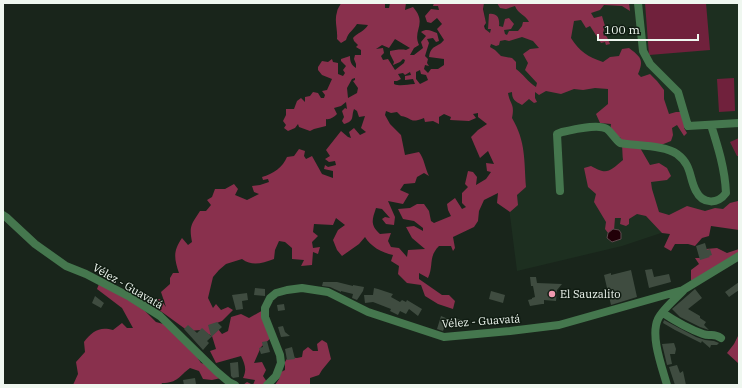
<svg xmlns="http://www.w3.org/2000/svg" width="742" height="388" font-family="'IBM Plex Serif',serif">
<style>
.built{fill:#1d2f20}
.green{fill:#70213c}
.forest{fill:#89304d;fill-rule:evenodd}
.water{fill:#210008;stroke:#5f4a4e}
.building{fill:#3f4c40}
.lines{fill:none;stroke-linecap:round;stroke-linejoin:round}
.minor{stroke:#45774e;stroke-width:8}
.poi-dot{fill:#f19ab0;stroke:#101c12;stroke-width:1.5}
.labels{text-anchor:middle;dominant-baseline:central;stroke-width:3;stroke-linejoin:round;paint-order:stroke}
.street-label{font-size:11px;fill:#eff7f0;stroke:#101c12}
.poi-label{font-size:11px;fill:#eff7f0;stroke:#101c12;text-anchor:start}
</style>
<rect width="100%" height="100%" fill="#19251b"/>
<path class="built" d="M483,3H739V207L622,246L517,271Z"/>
<path class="green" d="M645,3H706L710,50L649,55Z
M734,78L735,111L719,112L717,79Z
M739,138V156H737L730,142Z"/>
<path class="forest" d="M341,3H385V8H389L390,3H406L405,10L413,7C428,24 412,30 419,45L414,48L410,55H414L423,48L421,42L426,36L421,32C427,28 431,31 437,33L439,41L436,42L433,38L427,39L429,43L425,56L428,59L427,63L429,66L425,65L424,69L428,73L431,69H438L444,65V59L429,57C431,44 438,48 444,40L437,29L442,24L437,18L431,23L427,22L425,16L431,9L439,10L438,6H433L434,3H449V4L453,3H484L483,9L486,23L484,26L485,29L490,33L491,29H488L489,14C497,13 500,18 499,26L503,27L505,19L509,18L514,24L511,29L504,30L505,34L507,35L509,31H518L522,26L523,22H529C526,15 518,14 515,6L506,9L500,8L497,3H629L630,11L622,6L604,5L600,10L591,13L594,18L602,16L605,26L603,33L607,37L610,44L606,45L605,42L601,43L590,26L586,28L581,20L574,21L571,38C579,51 588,57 603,62L610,57L619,56L622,49L629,48C641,57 644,60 638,74L641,77L650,74L657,81L664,90V99L669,114L676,112H681L690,125L684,128L687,133L684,136L677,125L672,128L673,135L671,141L661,145L639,146L650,165L659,163L667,168L671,176L667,180L651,182L652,189L659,212L669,215L687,206L705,211L715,208L723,209L730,203L738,201L739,230L711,226L709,236L702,238L695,246L688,244H675L671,251L664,247L670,234L662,233L646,216L637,214L629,219V224L626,226L620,224L621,218H615L614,230L608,233L605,229L606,222L594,202L596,194L588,187L584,168L591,166C607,175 609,172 623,160C622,152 623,144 620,137L615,138L610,132L611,124L600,123L596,114L608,104V89L595,88L583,90L574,89L561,94L546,91L539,95L535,92V98L537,102L534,103L529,99L522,105C515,101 512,100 512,92L508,93C510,105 515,103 512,118C526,142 524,160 526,187L517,195L518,205L510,212L497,203L498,193L484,200L479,211L478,221L474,227L453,237L455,248L453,251L451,246H439C428,257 434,265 428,278L419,273V279L442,295H449L455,301L453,309L438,304L425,296L421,285L407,283L398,274L399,266L391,261L393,255C382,253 370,246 365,237L359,244L342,256L337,250L333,240L338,230L345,225L336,218L333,225L314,224L313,232L318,236L312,242L313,248L320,247L318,254L313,252L312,265L301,266L304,260L292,259V248L285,242L279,241L275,250L274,259C262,263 253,267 242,259L226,264L219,270L213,277L208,298L213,308L216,304L221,310L228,307L233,310L222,321L214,324L222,334L228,331L231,317L241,314L249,318L265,309L272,337L261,347L254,363L262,362L266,370L263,376L267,382L266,385H243L247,382L253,385L255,380L243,378C247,370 245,364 241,356L216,363L210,351L216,349L212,336L201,330L188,331L162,312L154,307L153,299H160L166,307L161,292L170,284V278L173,273H179C174,258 173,251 182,238L188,245L192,242C189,226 191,225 200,211H206L211,205L207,200L212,197L215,189H225L234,184L238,189L235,195L247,200L259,194L254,192L252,186L260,185L269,182L268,179L263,180L262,177C273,174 283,167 287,157L294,156L299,149L305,151L304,156L306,159L312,156L322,174L333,178V171L324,169L325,165L328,167L336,165L335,161L329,162L325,159L330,156L326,150L341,131L348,137L351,138L349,132L354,128L360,135L366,132L361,128L365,116L359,117L357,111L354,109C351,117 355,121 344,124L342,121L344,117L342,111L345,108L347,109L346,102L341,106L334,108L337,114C334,117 330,120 326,119V126L314,129L310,131L299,127L298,124L295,128L288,131L284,128L286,125L283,121L286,115V109H294L297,101L301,98L305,102V97L310,96L313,92L318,93L321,98H324L325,95L322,91L327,90L332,79L322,75L318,70V67L322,61L328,62L332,59L333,62L338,63V74L343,76L345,73L343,70L346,66L341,61V59L350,56C350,61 351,65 356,68V64L354,59L355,55H361V50L356,47L358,45L354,41L353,38C357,33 365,31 368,25L357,24C352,32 349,31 346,40L341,43L337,39C338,30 334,21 337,12C337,9 340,6 341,3ZM522,37L533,41L539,48L530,49L523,54L528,63L525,70L537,83L536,87C528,82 523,74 516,69V62L512,58L501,56L495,50L490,47L491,44L496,46L499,45L500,41L505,40L509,41ZM395,39L410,48L406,50C401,49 395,50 390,51V54L394,62L393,65L400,62L403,59L405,60L404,63L395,70L388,59L383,60L381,56L384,53L383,48L376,49L382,45L389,48ZM420,70L421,74L426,75L428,80L420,84L416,79V72ZM410,72L411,75L405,76V80L413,79L415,84C407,84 401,87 394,84V81H397L401,79L398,74L403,73L405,75ZM355,78V80L353,81L358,88L357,93L348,98L347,88L352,79ZM386,111L391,113L397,112L401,116C413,118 409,124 424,118L425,122L433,121L439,124V117L444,114L451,117L450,120L469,121L476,118L473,114L478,113V117L487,124L478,130L471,137L480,158L488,151L494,164L486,163L487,171L491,172L486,179L476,185L477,177L473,172L468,171L465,184L468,187L462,193V203L466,207L462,209L455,198L447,204L448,210L451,216L434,223L431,221L429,211L424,204H417L410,208L398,209L403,219L414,221L423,228V231L414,226L406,227L412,238L425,249L408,250L407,257L399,248L391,247L388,241L391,233L380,234C370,225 372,220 376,208L382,209L390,218L385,217L382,219L386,224L394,225L395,217L388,201L403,204L409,194L400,190L404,184L415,183L417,177L424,173L429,176C425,168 424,158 419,152L405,155L401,135L390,124L385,115Z
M717,248L727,253L739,249V262L737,260L697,281L691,280V270L699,264L695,258H701L706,249Z
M101,279L145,311L156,322L167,325L195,354L201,363L211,366L221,378L212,380L203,379L199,371L190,368C179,376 178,383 162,383L161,385H73L78,374L76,362L85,352L84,342C92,331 100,326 113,330L122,323L127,328H133L122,308L97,289Z
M739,334V363H738L727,353L734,344Z
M322,340L327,343L331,359L322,370L319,375L310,378V385H275L279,379L281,372L285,370V362L288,357L297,358L302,357L303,351L308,347L313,351H318L317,344Z"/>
<path class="water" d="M613,229L619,230L621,233V239L612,242L607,238L608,233Z"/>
<path class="building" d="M705,243L707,250L710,249L712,255L709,256L710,257L700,260L696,246Z
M652,269L654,277L669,274L671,282L649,288L645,270Z
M631,270L637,297L611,305L604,275L611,273V275Z
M530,277H536L537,283L562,284L557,290L556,301L544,300V304H542L530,306L528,300L532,299V298L535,297L533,286H531Z
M323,282H337L353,286V285L364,287L363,291L357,300L352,298L353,294L341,291V292L330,287L322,286Z
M739,282V290L729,297L725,292Z
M255,288L265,289V296L254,295Z
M374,288L378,289L393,294L391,297L400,302L402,300L406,302L407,300L422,309L418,316L409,309L406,314L400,311L398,315L390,311L391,309L373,302L365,303L364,295H373Z
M695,289L702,298L688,309L700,316V318L706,322L704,325L709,330L700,327L680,317L672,309Z
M491,291L505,295L503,303L489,299Z
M247,293L248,300L242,301L243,309L236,310L232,295Z
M95,296L104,303L101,308L92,303Z
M284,304L285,310L278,311L277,305Z
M441,316L453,321L454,318L463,320L462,327L446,323L443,331L437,329Z
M664,320L696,337L705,340L714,341L719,343L717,345H711L710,348L703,342L702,341L701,343L675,330L663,323Z
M217,322L222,327L207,341L209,343L203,350L184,329L188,325L197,333L202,328L211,336L208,325Z
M283,326L285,332L290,336L281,337L278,327Z
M267,341L270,352L261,354L259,348L263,347L262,342Z
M674,343L676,349L675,354H670L672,364L667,365L662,344Z
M292,347L295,359L287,360L285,349Z
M238,362L239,377L233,378L231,376L230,363Z
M677,365L680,373L683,371L686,385H675L669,367Z
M195,378L196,384L184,385L183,380Z"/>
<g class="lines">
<path class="minor" d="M638,3L643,51L650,64L678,92L688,126L739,123
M560,191L557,134L562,132C573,130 598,123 607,129C612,133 615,139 620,143C635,146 665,145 677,154C692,165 689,178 696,191C703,205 718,204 726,193C725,169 718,147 711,125
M3,215L6,217L35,244L66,266L86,274L130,297L160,316L216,371L229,382L235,385
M663,313C675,321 689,329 703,334C711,337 712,332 721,338
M267,385L276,376L281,363L280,355L265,317V308L270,298L276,293L287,290L302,288L328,292L368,312L444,337L510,331L559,325L683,290L739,256
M667,385C662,367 650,336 658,319C662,310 676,298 683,291"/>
</g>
<circle class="poi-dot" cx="552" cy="294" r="4"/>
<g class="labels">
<g class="street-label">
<text transform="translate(128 286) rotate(30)">Vélez - Guavatá</text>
<text transform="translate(481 321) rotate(-4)">Vélez - Guavatá</text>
</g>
<g class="poi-label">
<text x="560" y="294">El Sauzalito</text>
</g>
</g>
<rect width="742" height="388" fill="none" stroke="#eff7f0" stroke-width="8"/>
<path d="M598 34v6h100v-6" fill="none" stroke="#eff7f0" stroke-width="2"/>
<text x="604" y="34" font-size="12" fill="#eff7f0" stroke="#101c12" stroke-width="3" paint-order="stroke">100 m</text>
</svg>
